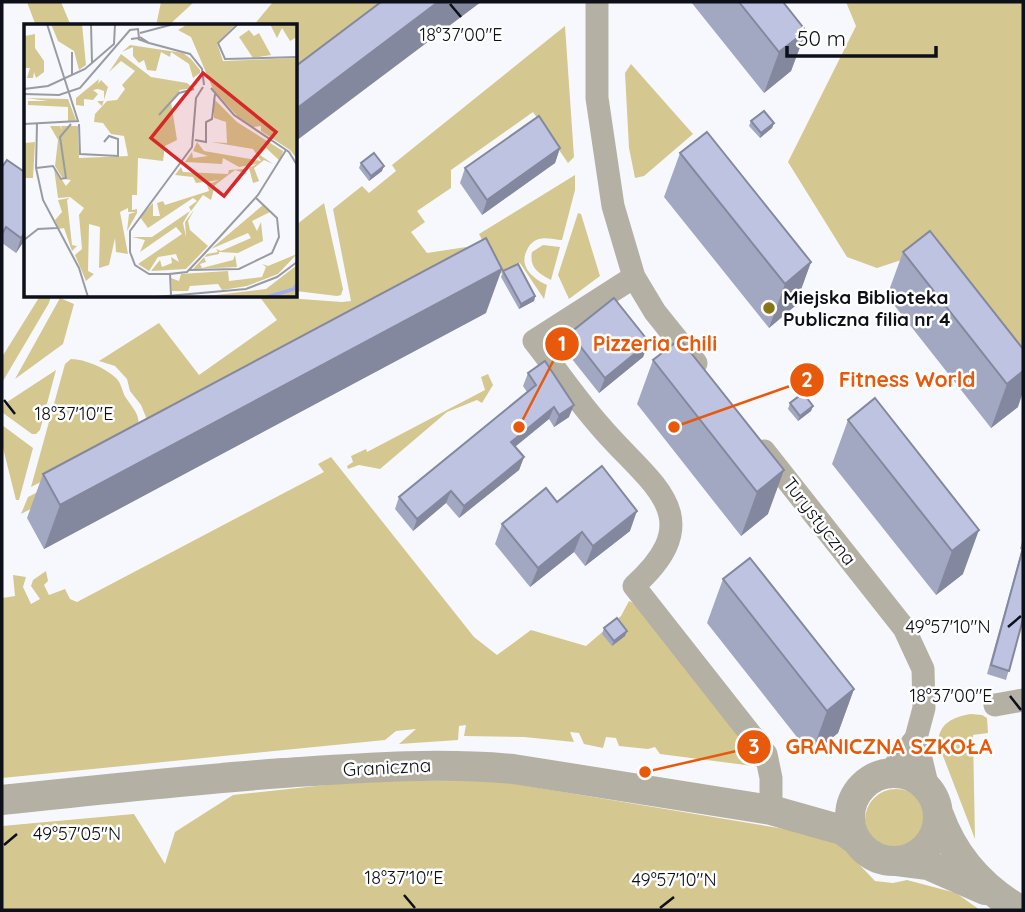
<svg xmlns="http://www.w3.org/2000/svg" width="1025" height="912" font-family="Quicksand,sans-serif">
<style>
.green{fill:#d4c78f}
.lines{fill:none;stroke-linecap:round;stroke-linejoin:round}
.minor{stroke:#b4b1a4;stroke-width:23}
.tertiary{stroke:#b4b1a4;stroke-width:30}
.wall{fill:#a3a8c2}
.shaded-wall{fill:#84889e}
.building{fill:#bdc3e1;stroke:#84889e;stroke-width:2}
.ticks{fill:none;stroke:#0d0f19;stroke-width:2.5}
.poi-dot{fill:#887518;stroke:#fff;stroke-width:2.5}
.labels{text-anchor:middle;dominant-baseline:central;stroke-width:5;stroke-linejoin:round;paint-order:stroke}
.poi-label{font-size:19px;font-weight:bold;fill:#0d0f19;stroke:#fff;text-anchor:start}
.street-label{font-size:19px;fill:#0d0f19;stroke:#fff}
.inset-river{fill:none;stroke:#a3acef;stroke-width:3.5}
.inset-road{fill:none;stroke:#999ba2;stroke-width:2}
.view{fill:#d62828;fill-opacity:0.15;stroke:#d62828;stroke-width:3.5}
.inset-edge{fill:none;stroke:#0d0f19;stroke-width:3.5}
.ticks-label{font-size:18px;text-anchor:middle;fill:#0d0f19;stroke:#fff;stroke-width:5;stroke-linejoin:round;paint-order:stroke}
.leader{fill:none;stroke:#e8590c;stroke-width:2.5}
.callout-dot{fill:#e8590c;stroke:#fff;stroke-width:2.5}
.mark-label{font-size:21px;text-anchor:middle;font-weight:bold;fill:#fff}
.callout-label{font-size:21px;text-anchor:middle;font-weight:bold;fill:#e8590c;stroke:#fff;stroke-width:5;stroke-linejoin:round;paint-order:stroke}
</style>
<rect width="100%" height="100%" fill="#f7f8fe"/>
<path class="green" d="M27,2H61L71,26H36Z
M161,2H194L168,26H156Z
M273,2H418L296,93V26H253Z
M846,2H1023V369L929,251L877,268L847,257L788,162L856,26Z
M565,26L574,157L568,163L533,112L451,170V188L417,211L425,222L411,232L427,253L473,246L483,271L21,514L28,497L131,444L148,422L141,405L130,391L127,379L115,366L99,361L159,323L199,375L277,320L259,296L342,302L351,301L333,209L362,186L369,193L396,171L392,165Z
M631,64L693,134L644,176L635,178L629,148L625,73Z
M575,175V190L562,240C555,240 546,237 539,239C533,241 529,245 527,250C518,267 534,279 547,285L544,299L520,263L500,274L479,234Z
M324,203L343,289L341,295L337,296L296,291V225Z
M578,213L581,214L600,276L569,299L558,275Z
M543,245L560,247L551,280C538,273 529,267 532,252Z
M40,296H51L49,303L3,381L2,357Z
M60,298L74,304L63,344L15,379Z
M71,359C85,359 105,368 116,378C122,384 122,392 126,398C135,411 142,417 137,433L31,487L65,364Z
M56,370L40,430L36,434H32L3,413L4,404Z
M488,374L493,385L482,403L477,400L447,412L380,469L359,465L348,469L347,466L353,462L351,456L366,449L367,452L485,390L481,377Z
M2,425L33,448L19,500H16L2,444Z
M331,457L474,637L497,655L531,630L586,646L621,616L629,601L643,607L753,746L761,767L660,754L655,747L648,749L619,746L616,738L606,737L603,748L584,744L579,733L570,732L574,742L524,737L464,736L466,725L459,726L458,740L399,744L416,729L396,731L385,740L2,778V598L15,596L13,575L26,577L23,587L31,604L40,599L31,586L33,580L46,571L48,581L44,585L49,595L65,589L70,599L77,602L324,472L318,464Z
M971,714L982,715L987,718L988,733L973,735L975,839L938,743C939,723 953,717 971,714Z
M492,780L833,837L875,881L893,883L907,880L956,893L980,910H2V826L134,814L165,864L175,832L233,795L363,781Z
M865 820a31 31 0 1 1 62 0a31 31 0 1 1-62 0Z"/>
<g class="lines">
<path class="minor" d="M597,2V98L613,206L634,277L655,312L696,363
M634,277L534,341C556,369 576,399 600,426C648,483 713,515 634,586L766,754L771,778V810
M764,451L904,628L923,669L924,708L916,738L889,773
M995,705L1023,700
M916,738L928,788"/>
<path class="tertiary" d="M850 817a44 44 0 1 1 88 0a44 44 0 1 1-88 0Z
M2,800C96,790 189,780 283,773C360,768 436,762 513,769L771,810L842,830L857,841
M939,815C954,857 982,888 1020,910
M897,861L928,865L985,890"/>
</g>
<path class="wall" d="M691,2H783L806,31L791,71L764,93Z
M751,121L774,123L772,128L760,138L749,126Z
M560,148L555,163L482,215L460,183L465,168Z
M680,153L811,262L795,306L769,328L664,197Z
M361,163L382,171L369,181L359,168Z
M2,167L26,238L16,253L2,243Z
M930,231L1018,407L991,428L887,296L903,252Z
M503,271L535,296L534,301L519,309L501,277Z
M486,313L44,549L27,518L43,474Z
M570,333L649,342L643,357L599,393L564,349Z
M680,339L768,514L741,536L637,404L653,360Z
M528,373L569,417L554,427L549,419L515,447L524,457L519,470L459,518L446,503L413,531L395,509L399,497L527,392L523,386Z
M875,398L963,574L936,595L832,464L848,420Z
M790,403L813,406L811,411L798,421L788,409Z
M557,502L630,531L585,566L574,552L530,587L495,544L502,524Z
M1023,539V619L1006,680L987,674L1022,549H1020Z
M750,558L854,689L838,733L811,755L707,623L723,579Z
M604,628L627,631L625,636L612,646L602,634Z"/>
<path class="shaded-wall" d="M438,2H481L296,141V109Z
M806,31L791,71L764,93L779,52Z
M774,123L772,128L760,138L761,133Z
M560,148L555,163L482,215L487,200Z
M384,166L382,171L369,181L371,176Z
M26,231V238L16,253L21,238Z
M811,262L795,306L769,328L785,284Z
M502,269L486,313L44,549L60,505Z
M535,296L534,301L519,309L521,304Z
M649,342L643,357L599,393L605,378Z
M1023,371V392L1018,407L991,428L1007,384Z
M574,405L569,417L554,427L559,415Z
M813,406L811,411L798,421L800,416Z
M554,407L549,419L506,454L511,442Z
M524,457L519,470L459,518L464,506Z
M784,470L768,514L741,536L757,492Z
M451,491L446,503L413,531L417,519Z
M637,511L630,531L585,566L593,546Z
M979,530L963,574L936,595L952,551Z
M582,532L574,552L530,587L538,568Z
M627,631L625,636L612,646L614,641Z
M854,689L838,733L811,755L827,711Z"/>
<path class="building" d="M381,2H438L296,109V66Z
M739,2H783L806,31L779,52Z
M764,111L774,123L761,133L751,121Z
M539,116L560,148L487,200L465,168Z
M707,132L811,262L785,284L680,153Z
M374,153L384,166L371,176L361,163Z
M7,160L26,173V231L21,238L6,227L2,234V167Z
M930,231L1023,349V371L1007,384L903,252Z
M486,238L502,269L60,505L43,474Z
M518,264L535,296L521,304L503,271Z
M614,298L649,342L605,378L570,333Z
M680,339L784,470L757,492L653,360Z
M545,361L574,405L559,415L554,407L511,442L524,457L464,506L451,491L417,519L399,497L536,385L528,373Z
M803,393L813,406L800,416L790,403Z
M875,398L979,530L952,551L848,420Z
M602,466L637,511L593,546L582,532L538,568L502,524L546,488L557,502Z
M1023,548V619L1009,671L991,665Z
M750,558L854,689L827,711L723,579Z
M617,618L627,631L614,641L604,628Z"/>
<path class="ticks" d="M450,4L461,17M4,400L15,414M1008,627L1021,616M1010,696L1021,710M4,845L17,834M404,895L415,908M660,908L674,897"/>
<circle class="poi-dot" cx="769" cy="308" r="7"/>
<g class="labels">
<g class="poi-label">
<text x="783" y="297">Miejska Biblioteka<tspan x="783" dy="22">Publiczna filia nr 4</tspan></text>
</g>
<g class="street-label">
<text transform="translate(820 521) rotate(52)">Turystyczna</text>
<text transform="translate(387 767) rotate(-3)">Graniczna</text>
</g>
</g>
<g transform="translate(24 24)">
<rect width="273" height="273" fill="#f7f8fe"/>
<path d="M0,0L1,12L11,10V24L20,37V48L12,54L10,48L9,54H3L6,44H0ZM27,0H58L62,41L55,46L50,27L34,17ZM164,0H212L193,19L199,37L273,34V135L266,126L237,107V102L229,103L214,93L189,65L167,13L154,6ZM246,0H273V13L266,17L258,4L253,14ZM225,6L230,12L235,9L247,31L229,34L215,13ZM106,21L159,29L167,35L176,46V49L169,54L165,40L174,46L147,28L146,33L137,28L132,47L123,46L120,36L115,39L109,32V23L98,28ZM97,30L127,53L163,59L169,64L156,66L147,78L153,116L141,122L139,137L114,134L113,171H108V186L113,185V189L103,207L105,190L112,188H104V184L96,188L104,230L92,228L91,214L85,241L75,244L76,203L65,200L64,247L70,250L62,257L51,231L58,225L55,191L60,184L46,173L34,174L30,144L42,162L47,156L39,155L31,142L34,116L26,102H36L38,106L37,102H54L55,134L104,132L100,112L87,110L79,99L70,98L71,90L83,77L93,76L101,65L98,61L111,47L97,37L85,48ZM75,55L74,60L77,56L84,63L78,82L73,77H80V67L74,65L69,66L74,70L69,76L60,75V82L52,81V74ZM2,74L44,75L52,96L44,97V83L4,81V77H24ZM189,74L213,98L259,127L256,137L242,124L236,131L249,140L240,136L230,144L235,157L229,159L225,144L233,140L215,143L199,134L198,140L161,138L168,128L169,134L184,132L169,127L173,118L180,127L237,137L229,125L187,118L203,119L202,98L190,94ZM11,118L9,154H0L1,119ZM157,143L159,148L204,150L205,146L220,145L223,150L211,146L191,161L187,176L179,171L167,187L165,183L173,177L169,174L124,204L116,193L129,179V192H136L133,179L139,177L141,181L185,167L183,161L195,156L172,159L169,153L151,151ZM46,174L43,176L48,221L53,222L48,227L40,204L35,205L31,196L38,188L34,176ZM239,181L246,188L228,197L233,207L237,198L239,217L214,229L195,228V230L180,233L182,238L176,240L178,244L209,236L211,231L213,243L169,245L183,230L194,228L192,225L197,227L227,214L224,209L187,225ZM170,186L164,197L166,206L184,222L162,245L127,247L136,236L138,243L148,239L147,233L155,238L152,230L134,233L125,247L114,240L158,210L152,203L116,228L121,216L108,213H128L166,187L159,199L162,213L161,198ZM273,230L254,250L223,262L198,266L194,260L166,262L164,267H148L147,254L155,257L157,250L204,247L205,257L238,253L242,243L238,240L244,242ZM273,241V273H175L242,265Z" fill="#d4c78f"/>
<path class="inset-river" d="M243,273L270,265L273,260"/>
<path class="inset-road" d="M67,0L68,39M214,0L194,19L201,35L273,33M116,9L150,0M114,15L125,19L116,13M125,19L166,30L178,45L180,61M48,28V51M187,64L210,91L265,128L273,141M0,65L24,62L61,45L90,20L91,0M0,70L35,71L56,64L106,6L114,5L115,14L107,15M135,91L155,69L170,65M0,100L54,97L23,0M13,100L12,144L19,176L55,244L64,273M55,100L56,130L94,132V115L85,112L80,118M171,116L182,118V98L188,95L191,70M12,144L29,142L37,155L42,154L36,113L47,100M0,216L14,205L33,204M165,246L215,245L248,229L255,213L253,194L232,174M146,250H125L111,241L106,228V207L168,123L172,74L179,63M147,271L146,250L163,248L180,230L234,171L262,126M132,273L222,265L253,253L273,238"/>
<path class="view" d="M179,49L252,108L200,172L127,114Z"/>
<rect width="273" height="273" class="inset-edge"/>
</g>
<g class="ticks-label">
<text x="461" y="41">18°37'00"E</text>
<text x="74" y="420">18°37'10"E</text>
<text x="948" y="633">49°57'10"N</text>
<text x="951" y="702">18°37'00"E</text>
<text x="77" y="840">49°57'05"N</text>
<text x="404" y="884">18°37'10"E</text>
<text x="674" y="886">49°57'10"N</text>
</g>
<path class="leader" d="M519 427L562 344M674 427L807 380M645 772L754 747"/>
<g class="callout-dot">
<circle cx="519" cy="427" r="7"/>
<circle cx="674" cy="427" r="7"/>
<circle cx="645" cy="772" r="7"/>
<circle cx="562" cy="344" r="18"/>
<circle cx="807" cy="380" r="18"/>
<circle cx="754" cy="747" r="18"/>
</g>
<g class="mark-label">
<text x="562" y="351">1</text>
<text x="807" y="387">2</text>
<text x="754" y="754">3</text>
</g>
<g class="callout-label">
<text x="655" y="351">Pizzeria Chili</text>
<text x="907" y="387">Fitness World</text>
<text x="889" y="754">GRANICZNA SZKOŁA</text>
</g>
<rect width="1025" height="912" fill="none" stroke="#0d0f19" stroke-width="7"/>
<path d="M787 46v10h149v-10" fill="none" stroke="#0d0f19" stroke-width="3.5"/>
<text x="797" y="46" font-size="21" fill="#0d0f19" stroke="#ffffff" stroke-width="5" paint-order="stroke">50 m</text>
</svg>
